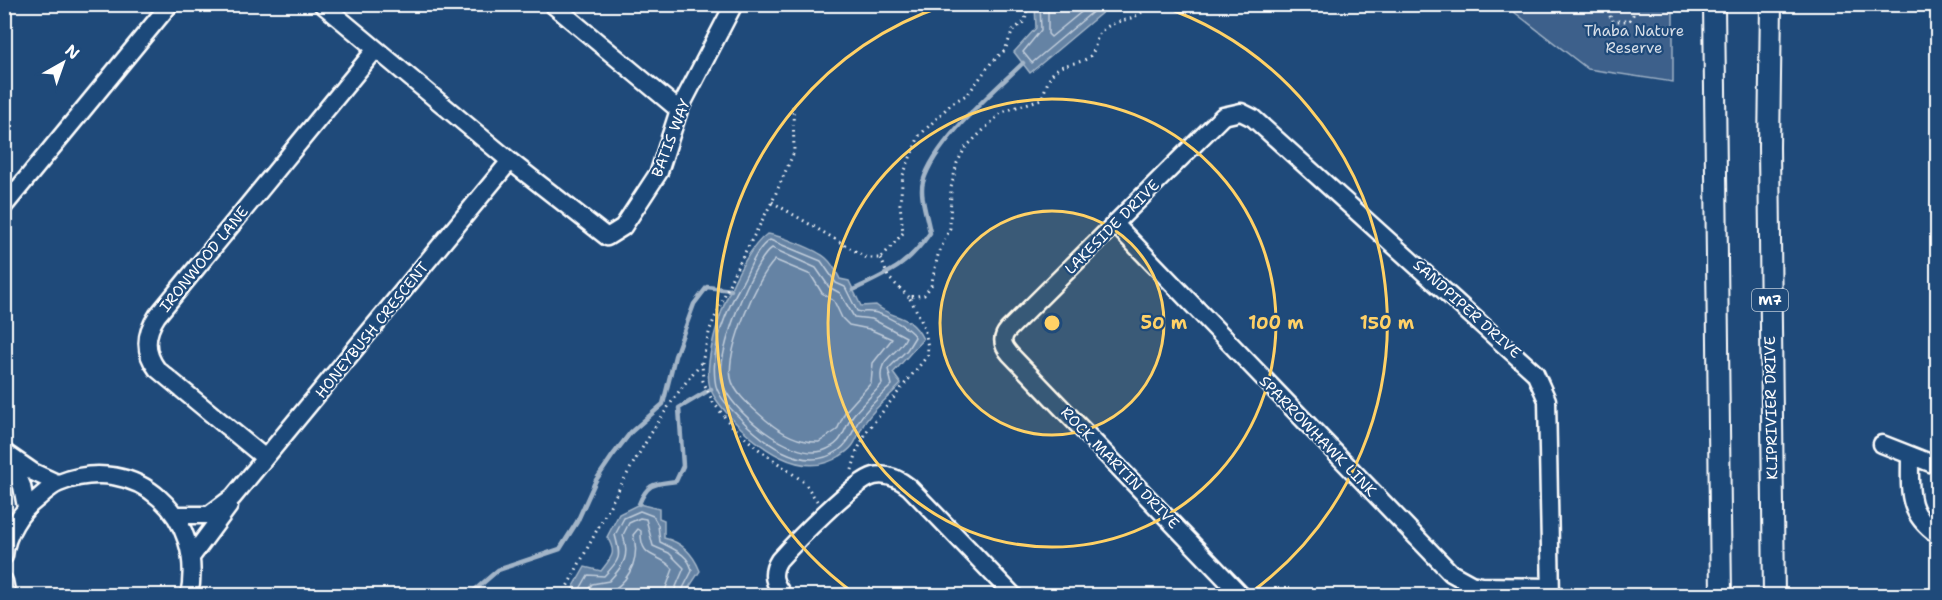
<svg xmlns="http://www.w3.org/2000/svg" width="1942" height="600" font-family="'Shantell Sans',sans-serif">
<style>
.green{fill:#3c618b;stroke:#9eb0c5;stroke-width:1.5}
.water{fill:#6583a4;stroke:#a3b5c8;stroke-width:1.5}
.lines{fill:none;stroke-linecap:round;stroke-linejoin:round}
.shore{stroke:#c1cddb;stroke-width:1.5}
.stream{stroke:#a3b5c8;stroke-width:4.5}
.minor-casing{stroke:#fff;stroke-width:21}
.major-casing{stroke:#fff;stroke-width:24}
.path{stroke:#fff;stroke-width:3;stroke-dasharray:1.5 4.5;stroke-linecap:butt}
.minor{stroke:#1f4a7a;stroke-width:16}
.major{stroke:#1f4a7a;stroke-width:20}
.ring{fill:none;stroke:#ffd166;stroke-width:3}
.labels{text-anchor:middle;dominant-baseline:central;stroke-width:4.5;stroke-linejoin:round;paint-order:stroke}
.shield{fill:#1f4a7a;stroke:#bcc9d7;stroke-width:1.5}
.shield-label{font-size:14px;font-weight:bold;fill:#fff}
.park-label{font-size:15px;fill:#d8dfe8;stroke:#1f4a7a}
.street-label{font-size:15px;fill:#fff;stroke:#1f4a7a}
.centre{fill:#ffd166;stroke:#1f4a7a;stroke-width:3}
.ring-label{font-size:18px;text-anchor:middle;font-weight:bold;fill:#ffd166;stroke:#1f4a7a;stroke-width:4.5;stroke-linejoin:round;paint-order:stroke}
</style>
<rect width="100%" height="100%" fill="#1f4a7a"/>
<filter id="ink" filterUnits="userSpaceOnUse"><feTurbulence type="fractalNoise" baseFrequency=".0167" numOctaves="2"/><feDisplacementMap in="SourceGraphic" scale="12" xChannelSelector="R" yChannelSelector="G"/><feConvolveMatrix kernelMatrix="1 2 1 2 8 2 1 2 1" color-interpolation-filters="sRGB"/></filter>
<g filter="url(#ink)">
<path class="green" d="M1505,5H1673V82L1588,69Z"/>
<path class="water" d="M1035,5V4L1111,5L1030,73L1014,52L1036,28Z
M767,234C779,235 817,250 826,258C833,264 836,271 840,279L849,281L861,306L876,305C895,321 909,312 923,339L893,373L901,384C889,397 872,410 864,424C855,439 857,446 840,456C801,482 756,445 730,417C722,407 711,396 709,383C703,347 738,255 767,234Z
M639,504L659,509V518L664,520V538C681,542 693,553 700,571L684,595H569L585,567L601,571C612,557 617,553 607,537L619,514Z"/>
<g class="lines">
<path class="shore" d="M1040,4L1041,30L1023,52L1032,63L1102,4
M1048,4V34L1051,37L1091,4
M770,240L821,261L836,283L845,287L857,311C863,313 866,311 871,312C881,312 910,328 915,337L907,350L888,369L892,385C881,396 866,408 858,422C851,434 850,442 838,451C802,475 760,440 736,414C727,405 716,394 715,380C711,346 726,310 743,281C750,268 757,247 770,240Z
M772,248L816,268L829,287L840,293L854,317L872,319L906,337C897,357 876,357 882,384C873,394 863,404 854,414C842,429 846,443 822,451C791,460 730,411 722,382C715,356 752,261 772,248Z
M775,260L811,275L822,293L834,301L842,318L849,325L869,329L892,339L873,363L871,383L845,412L837,430L819,442C798,443 781,433 766,420C754,409 734,394 731,378C726,351 756,279 775,260Z
M576,596L588,575L604,576C621,559 621,557 615,535L624,518L640,511L653,516L658,525L660,542C673,549 689,554 692,571L679,596
M584,596L592,584L609,581C624,565 630,556 623,535L629,523L640,518L646,519L653,546L669,553L684,568L672,596
M595,596C600,593 607,593 613,590C632,578 640,554 633,535L638,529L641,531C640,561 659,552 673,569L663,596"/>
<path class="stream" d="M853,290C890,272 906,267 930,233C928,219 919,195 923,182C935,141 992,93 1023,63
M639,504C648,482 655,484 676,481L683,466L679,408L711,389
M468,596L498,570L560,549L577,522L596,480L613,455L631,432L663,404L675,356L694,304L707,287L731,290"/>
<g class="minor-casing">
<path id="minor" d="M322,4L510,161L607,237L623,227L659,172L679,110L734,4
M552,4L679,110
M4,206L170,4
M1115,224L1451,573L1471,584L1482,586L1551,587
M1882,444L1938,466
M4,452L33,472L57,483
M1910,456C1910,491 1906,513 1938,535
M10,458L22,486L26,507
M265,458L157,369C144,352 145,334 157,316L376,49
M176,515H209L233,497L510,161
M4,556C6,534 20,512 37,499C44,493 51,486 59,483C137,452 206,517 189,596
M192,556L229,506
M4,581L7,596
M784,596C774,584 770,574 779,560C795,542 854,481 874,476C887,473 899,479 909,487L1014,596
M1242,596L1010,354C1003,346 1000,339 1008,330L1223,116L1241,112L1253,118L1535,373L1547,400L1551,596"/>
</g>
<g class="major-casing">
<path id="major" d="M1714,4L1721,596
M1771,4L1769,147L1774,596"/>
</g>
<path class="path" d="M1608,4L1611,21H1629L1633,15L1631,4
M793,106L794,152L772,202L734,273L710,329L702,362L703,381L713,402L730,424L757,448L804,482L817,501
M772,202L867,258H881L903,233L900,204L903,175L919,136L952,103L968,94L991,63L1005,50L1013,30L1025,21L1028,4
M881,258L888,277L909,297
M852,470L857,451L867,431L928,355C928,332 920,316 909,297L924,295L931,286L938,255L950,228L951,188L957,163L965,148L1002,112L1041,99C1046,90 1047,78 1056,70C1065,62 1081,65 1090,56C1098,48 1093,36 1105,28C1120,18 1139,21 1149,4
M562,596C605,517 644,432 701,363"/>
<use href="#minor" class="minor"/>
<use href="#major" class="major"/>
</g>
</g>
<circle cx="1052" cy="323" r="112" fill="#ffd166" fill-opacity=".12"/>
<g class="ring">
<circle cx="1052" cy="323" r="112"/>
<circle cx="1052" cy="323" r="224"/>
<path d="M855 594A335 335 0 0 1 946 5M1158 5A335 335 0 0 1 1249 594"/>
</g>
<g class="labels">
<rect class="shield" x="1752" y="289" width="36" height="22" rx="4.5"/>
<g class="shield-label">
<text x="1770" y="300">M7</text>
</g>
<g class="park-label">
<text x="1634" y="31">Thaba Nature<tspan x="1634" dy="17">Reserve</tspan></text>
</g>
<g class="street-label">
<text transform="translate(671 138) rotate(-69)">BATIS WAY</text>
<text transform="translate(1112 227) rotate(-45)">LAKESIDE DRIVE</text>
<text transform="translate(204 259) rotate(-51)">IRONWOOD LANE</text>
<text transform="translate(1467 309) rotate(42)">SANDPIPER DRIVE</text>
<text transform="translate(372 330) rotate(-51)">HONEYBUSH CRESCENT</text>
<text transform="translate(1771 408) rotate(-91)">KLIPRIVIER DRIVE</text>
<text transform="translate(1318 436) rotate(46)">SPARROWHAWK LINK</text>
<text transform="translate(1120 468) rotate(46)">ROCK MARTIN DRIVE</text>
</g>
</g>
<circle cx="1052" cy="323" r="9" class="centre"/>
<g class="ring-label">
<text x="1164" y="329">50 m</text>
<text x="1276" y="329">100 m</text>
<text x="1387" y="329">150 m</text>
</g>
<rect width="1942" height="600" fill="none" stroke="#1f4a7a" stroke-width="24"/>
<rect x="12" y="12" width="1918" height="576" fill="none" stroke="#fff" stroke-width="2" filter="url(#ink)"/>
<g transform="translate(63 63) rotate(40)" stroke="#1f4a7a" stroke-width="4.5" paint-order="stroke">
<path d="M0-4.5L10 22L0 15L-10 22Z" fill="#ffffff"/>
<text y="-9" font-size="16" font-weight="bold" text-anchor="middle" fill="#ffffff">N</text>
</g>
</svg>
